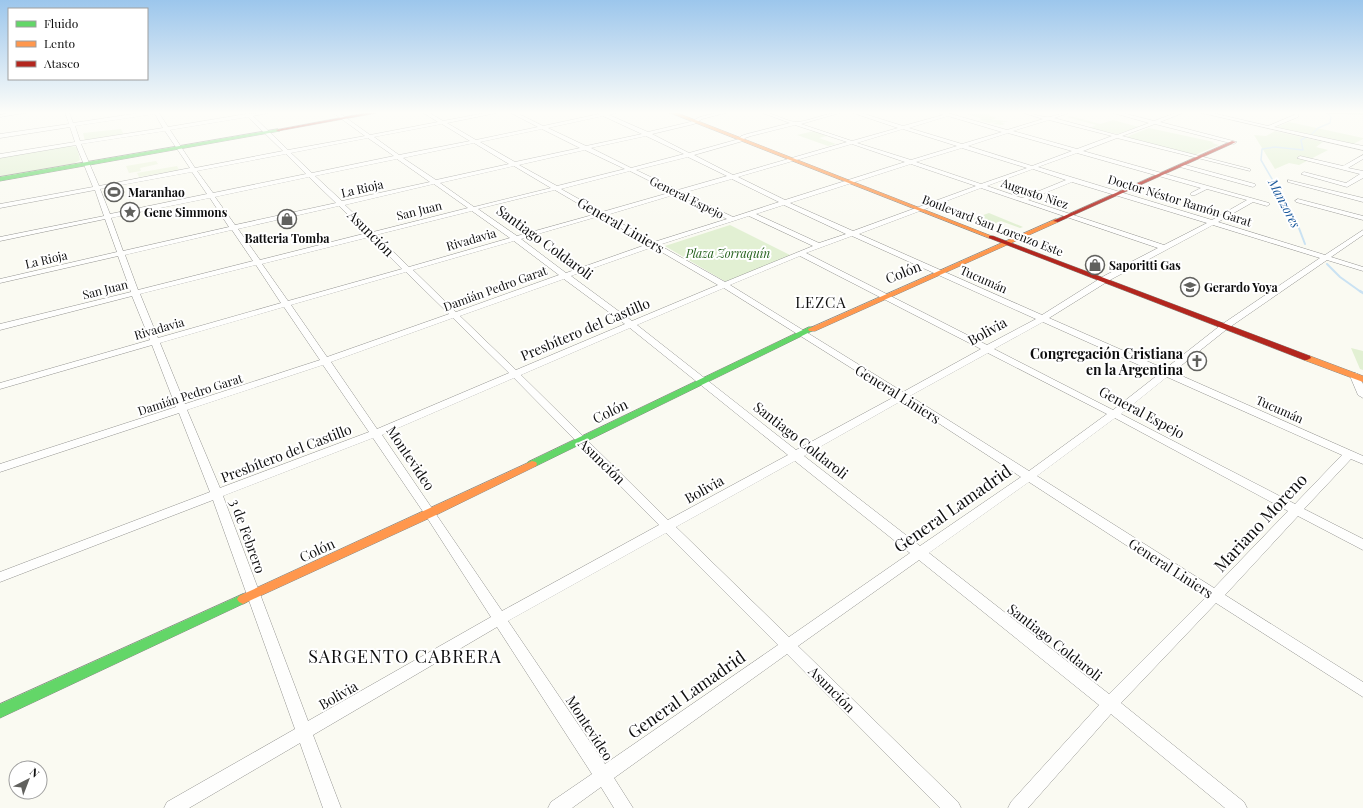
<svg xmlns="http://www.w3.org/2000/svg" width="1363" height="808" font-family="'Playfair Display',serif">
<style>
.green{fill:#e2f0d3}
.pitch{fill:#ecf4dd}
.lines{fill:none;stroke-linecap:round;stroke-linejoin:round}
.stream-far2{stroke:#cae2f3;stroke-width:1.5}
.stream-far1{stroke:#cae2f3;stroke-width:2}
.stream{stroke:#cae2f3;stroke-width:2.5}
.street-casing{stroke:#949491;stroke-width:1}
.fast-casing{stroke:#8b8b87;stroke-width:1}
.slow-casing{stroke:#8b8b87;stroke-width:1}
.jam-casing{stroke:#8b8b87;stroke-width:1}
.street{fill:#fefefd;fill-rule:evenodd}
.fast{fill:#63d668;fill-rule:evenodd}
.slow{fill:#ff974d;fill-rule:evenodd}
.jam{fill:#b3261e;fill-rule:evenodd}
.labels{text-anchor:middle;dominant-baseline:central;stroke-width:4;stroke-linejoin:round;paint-order:stroke}
.far-street-label{font-size:12px;fill:#0e0e0e;stroke:#fff}
.far-poi-label{font-size:12px;font-weight:bold;fill:#0e0e0e;stroke:#fff;text-anchor:start}
.far-park-label{font-size:12px;font-style:italic;fill:#286320;stroke:#fff}
.far-water-label{font-size:13px;font-style:italic;fill:#1b599c;stroke:#fff}
.street-label{font-size:14px;fill:#0e0e0e;stroke:#fff}
.poi-label{font-size:14px;font-weight:bold;fill:#0e0e0e;stroke:#fff;text-anchor:end}
.neighbourhood-label{font-size:15px;letter-spacing:1px;fill:#0e0e0e;stroke:#fff}
.near-street-label{font-size:17px;fill:#0e0e0e;stroke:#fff}
.near-neighbourhood-label{font-size:18px;letter-spacing:1px;fill:#0e0e0e;stroke:#fff}
</style>
<rect width="100%" height="100%" fill="#fafaf2"/>
<path class="green" d="M943,112H999L1000,113L988,114L990,116L997,118L991,120H999L1009,122H1001L1005,124L1002,125L993,124L997,122L989,123L979,120L982,119L964,113L953,115Z
M1070,116L1100,124L1113,120L1139,127L1117,134L1089,128L1096,125L1067,117Z
M1289,122L1363,138V139L1353,144L1277,127Z
M1149,128L1214,142L1212,143L1219,145L1195,155L1126,137Z
M121,129L124,135L85,141L83,133Z
M814,131L827,136L819,138L836,144L828,146L797,135Z
M1275,131L1323,142L1316,147L1328,150L1299,165L1289,163L1275,169L1254,135L1266,136Z
M70,146L77,147L80,160L73,164L0,177V157Z
M989,213L1023,227L1020,228L1001,221L988,226L972,219Z
M730,225L794,257L726,282L665,246Z
M1351,348L1363,351V370L1360,369Z"/>
<path class="pitch" d="M156,161L158,164L140,168L141,171L129,173L126,166Z
M177,166L179,170L139,177L137,173Z"/>
<g class="lines">
<path class="stream-far2" d="M1312,134L1318,128L1330,123L1331,117L1328,113
M1279,191L1261,160L1262,149L1275,147L1303,150L1301,140L1306,137"/>
<path class="stream-far1" d="M1278,190L1297,223L1305,244
M1327,264L1340,277L1361,292"/>
<path class="stream" d="M1360,291L1363,293"/>
<g class="street-casing">
<path id="street" d="M16,112H31L0,117V115Z
M65,112H69L73,123L146,112H160L159,113L168,127L246,114L244,112L251,114L272,112L253,116L288,150L365,136L332,112H338L370,135L438,122L422,112H428L443,121L490,112H501L447,123L476,140L538,127L509,112H515L543,126L599,114L596,112H619L609,115L648,132L690,122L700,117L719,112H729L702,119L694,124L652,134L689,153L739,139L741,136L747,134L790,123L760,112C773,112 786,122 797,122C811,121 827,112 843,112L801,124L852,141L898,128L850,112H858L903,126L943,115L939,113L944,112L1007,130L1043,119L1021,112C1030,112 1042,118 1049,117C1057,116 1063,112 1071,112L1054,118L1117,135L1149,123L1110,112H1119L1154,121L1178,112H1185L1160,122L1237,142L1234,144L1155,124L1122,136L1250,169V171L1117,138L1083,151L1269,203L1270,204L1267,206L1253,202L1218,222L1325,255L1363,230V235L1331,257L1363,267V271L1327,260L1227,329L1173,372L1363,456V464L1351,459L1304,509L1363,539V550L1298,516L1225,595L1363,682V697L1216,603L1121,703L1244,802L1247,808H1225L1111,714L1028,808H1008L1011,802L1099,705L919,560L798,646L958,802L961,808H940L787,654L614,778L633,808H614L601,787L572,808H548L551,802L592,774L497,627L313,735L341,808H323L300,743L189,808H164L167,802L295,729L213,500L0,582V572L210,492L179,413L0,472V464L176,407L152,345L0,389V383L150,340L132,296L0,330V324L131,292L118,256L0,283V279L117,252L105,219L0,241V237L104,216L95,190L0,208V204L93,187L76,145L0,158V154L75,142L70,127L0,138V134L69,124ZM155,114L163,128L80,141L75,126ZM603,116L642,134L586,146L548,128ZM948,116L1002,132L962,144L909,128ZM248,117L283,151L195,168L170,130ZM1049,120L1112,136L1077,149L1013,131ZM442,124L470,141L399,155L374,137ZM795,125L847,142L733,175L694,155L743,141L745,138L751,136ZM542,129L580,148L515,162L480,142ZM903,129L957,146L911,160L857,143ZM165,131L190,168L99,186L81,144ZM1008,133L1072,151L1032,166L968,146ZM646,136L684,154L631,168L591,148ZM368,138L394,156L312,173L291,153ZM474,143L509,164L436,180L403,158ZM852,144L905,162L785,200L738,177ZM962,148L1027,168L981,184L916,162ZM585,150L625,169L557,186L519,165ZM1077,153L1201,188L1191,193V195H1195L1207,189L1247,200L1212,220L1038,167ZM286,154L306,174L213,193L197,171ZM688,157L727,176L678,190L636,170ZM397,159L430,182L342,201L315,176ZM911,164L976,186L853,231L790,203ZM514,166L551,188L474,207L440,183ZM1033,169L1066,180L1022,198L987,186ZM630,171L672,192L602,212L561,189ZM192,172L207,194L110,214L100,189ZM309,177L336,203L235,225L215,197ZM732,179L779,202L733,217L683,193ZM1072,182L1207,223L1164,245L1028,200ZM434,184L468,208L373,232L345,205ZM981,188L1158,248L1104,276L1042,315L859,234ZM555,190L596,214L517,236L478,209ZM677,194L727,219L654,242L607,215ZM210,198L229,227L123,251L111,218ZM784,205L846,234L819,243L756,214ZM339,206L367,233L260,260L238,229ZM472,211L510,238L409,267L376,235ZM600,216L648,244L566,273L521,239ZM749,216L813,246L725,282L659,245ZM1213,225L1320,258L1221,325L1165,369L1049,318L1110,280ZM232,230L253,261L138,290L125,255ZM852,236L1036,319L987,345L806,253ZM370,237L402,269L288,301L262,264ZM514,241L559,275L456,312L413,270ZM653,247L718,285L632,321L571,276ZM800,256L981,349L903,392L730,285ZM256,265L281,303L158,338L140,294ZM406,272L449,314L327,357L291,305ZM564,279L625,324L516,370L460,316ZM724,288L896,396L796,450L637,325ZM284,307L320,360L185,404L160,343ZM453,318L509,373L377,429L331,362ZM1043,322L1159,374L1113,410L994,349ZM630,328L788,455L668,520L521,375ZM988,353L1107,414L1029,471L910,396ZM323,365L369,432L220,488L187,410ZM1167,377L1342,455L1295,504L1121,414ZM514,378L659,525L502,611L382,435ZM903,400L1021,477L920,546L804,456ZM1115,418L1288,511L1214,588L1037,476ZM373,438L426,516L491,617L308,721L223,496ZM795,461L910,553L789,637L676,527ZM1029,482L1206,597L1109,694L929,553ZM666,533L778,645L605,764L508,621Z
M1198,112H1208L1268,126L1294,115L1295,112H1299L1298,117L1274,127L1363,146V150Z
M1363,155V159L1348,168L1363,171V178L1347,187L1301,174L1304,172L1346,183L1360,174L1297,158L1300,156L1343,166Z
M1182,164L1255,184L1256,185L1253,187L1180,167L1179,166Z
M1288,180L1363,198V202L1288,182Z
M1298,199L1363,216V220L1296,202L1295,201Z
M1355,373L1358,374L1363,384V398L1358,395L1350,376Z"/>
</g>
<g class="fast-casing">
<path id="fast" d="M1324,112H1363V114L1326,113Z
M278,129L280,131L0,181V177Z
M809,327H815L816,329L536,466H528L527,464L528,462Z
M243,594L247,596L249,599L247,602L0,718V704Z"/>
</g>
<g class="slow-casing">
<path id="slow" d="M668,112H675L994,237L989,238Z
M1056,219L1058,220V222L815,331H809L808,329Z
M1304,356H1310L1363,376V382L1304,360L1303,358Z
M532,461L536,462L537,464L536,466L434,516L247,602L243,604L239,602L237,599L239,596Z"/>
</g>
<g class="jam-casing">
<path id="jam" d="M371,112H382L278,131L276,130Z
M1232,141L1236,142L1058,222L1053,221Z
M989,236H993L1310,356L1311,358L1307,360H1304L989,238Z"/>
</g>
<use href="#street" class="street"/>
<use href="#fast" class="fast"/>
<use href="#slow" class="slow"/>
<use href="#jam" class="jam"/>
</g>
<linearGradient id="sky" x2="0" y2="1"><stop stop-color="#9cc6ec"/><stop offset="0.5" stop-color="#fdfdf9"/><stop offset="1" stop-color="#fdfdf9" stop-opacity="0"/></linearGradient>
<rect width="1363" height="225" fill="url(#sky)"/>
<defs>
<g id="stadium-ring" transform="scale(1)"><circle r="9.5" fill="#fff" stroke="#61615e" stroke-width="1.5"/><path d="M0-5a6.5 5 0 1 0 0 10a6.5 5 0 1 0 0-10ZM-3.5-1.8h7v3.6h-7Z" fill="#61615e"/></g>
<g id="sight-ring" transform="scale(1)"><circle r="9.5" fill="#fff" stroke="#61615e" stroke-width="1.5"/><path d="M0-6L1.8-2.2L6-1.7L2.9 1.2L3.7 5.4L0 3.3L-3.7 5.4L-2.9 1.2L-6-1.7L-1.8-2.2Z" fill="#61615e"/></g>
<g id="shop-ring" transform="scale(1)"><circle r="9.5" fill="#fff" stroke="#61615e" stroke-width="1.5"/><path d="M-5-2.5h2.3a2.7 3.5 0 0 1 5.4 0H5L5.5 6h-11ZM-1.5-2.5h3a1.5 2.3 0 0 0-3 0Z" fill="#61615e"/></g>
<g id="school-ring" transform="scale(1)"><circle r="9.5" fill="#fff" stroke="#61615e" stroke-width="1.5"/><path d="M0-5L7-2L0 1L-7-2ZM-4 1L0 2.5L4 1V4Q0 6-4 4Z" fill="#61615e"/></g>
<g id="church-ring" transform="scale(1)"><circle r="9.5" fill="#fff" stroke="#61615e" stroke-width="1.5"/><path d="M-1.2-6h2.4v3.5h3.3v2.4h-3.3V6h-2.4V-.1h-3.3v-2.4h3.3Z" fill="#61615e"/></g>
</defs>
<g fill-rule="evenodd">
<use href="#stadium-ring" x="114" y="192"/>
<use href="#sight-ring" x="130" y="212"/>
<use href="#shop-ring" x="287" y="219"/>
<use href="#shop-ring" x="1095" y="265"/>
<use href="#school-ring" x="1190" y="287"/>
<use href="#church-ring" x="1197" y="361"/>
</g>
<g class="labels">
<g class="far-street-label">
<text transform="translate(362 188) rotate(-13)">La Rioja</text>
<text transform="translate(1035 193) rotate(19)">Augusto Niez</text>
<text transform="translate(687 197) rotate(26)">General Espejo</text>
<text transform="translate(1180 200) rotate(17)">Doctor Néstor Ramón Garat</text>
<text transform="translate(419 210) rotate(-14)">San Juan</text>
<text transform="translate(993 225) rotate(21)">Boulevard San Lorenzo Este</text>
<text transform="translate(471 239) rotate(-16)">Rivadavia</text>
<text transform="translate(46 259) rotate(-13)">La Rioja</text>
<text transform="translate(984 279) rotate(24)">Tucumán</text>
<text transform="translate(495 288) rotate(-20)">Damián Pedro Garat</text>
<text transform="translate(105 289) rotate(-14)">San Juan</text>
<text transform="translate(159 328) rotate(-16)">Rivadavia</text>
<text transform="translate(190 394) rotate(-18)">Damián Pedro Garat</text>
<text transform="translate(1280 409) rotate(24)">Tucumán</text>
</g>
<g class="far-poi-label">
<text x="128" y="192">Maranhao</text>
<text x="144" y="212">Gene Simmons</text>
<text x="287" y="238" text-anchor="middle">Batteria Tomba</text>
<text x="1109" y="265">Saporitti Gas</text>
<text x="1204" y="287">Gerardo Yoya</text>
</g>
<g class="far-park-label">
<text x="728" y="253">Plaza Zorraquín</text>
</g>
<g class="far-water-label">
<text transform="translate(1285 203) rotate(62)">Manzores</text>
</g>
<g class="street-label">
<text transform="translate(621 225) rotate(30)">General Liniers</text>
<text transform="translate(371 233) rotate(45)">Asunción</text>
<text transform="translate(545 242) rotate(36)">Santiago Coldaroli</text>
<text transform="translate(903 272) rotate(-22)">Colón</text>
<text transform="translate(585 329) rotate(-23)">Presbítero del Castillo</text>
<text transform="translate(987 331) rotate(-29)">Bolivia</text>
<text transform="translate(898 394) rotate(32)">General Liniers</text>
<text transform="translate(610 411) rotate(-26)">Colón</text>
<text transform="translate(1142 412) rotate(28)">General Espejo</text>
<text transform="translate(801 440) rotate(38)">Santiago Coldaroli</text>
<text transform="translate(286 453) rotate(-21)">Presbítero del Castillo</text>
<text transform="translate(411 458) rotate(56)">Montevideo</text>
<text transform="translate(602 461) rotate(44)">Asunción</text>
<text transform="translate(704 489) rotate(-29)">Bolivia</text>
<text transform="translate(248 536) rotate(70)">3 de Febrero</text>
<text transform="translate(317 550) rotate(-25)">Colón</text>
<text transform="translate(1171 568) rotate(33)">General Liniers</text>
<text transform="translate(1055 642) rotate(38)">Santiago Coldaroli</text>
<text transform="translate(832 689) rotate(45)">Asunción</text>
<text transform="translate(338 695) rotate(-30)">Bolivia</text>
<text transform="translate(590 728) rotate(57)">Montevideo</text>
</g>
<g class="poi-label">
<text x="1183" y="353">Congregación Cristiana<tspan x="1183" dy="16">en la Argentina</tspan></text>
</g>
<g class="neighbourhood-label">
<text x="821" y="302">LEZCA</text>
</g>
<g class="near-street-label">
<text transform="translate(952 508) rotate(-35)">General Lamadrid</text>
<text transform="translate(1260 522) rotate(-47)">Mariano Moreno</text>
<text transform="translate(686 694) rotate(-35)">General Lamadrid</text>
</g>
<g class="near-neighbourhood-label">
<text x="405" y="656">SARGENTO CABRERA</text>
</g>
</g>
<rect x="8" y="8" width="140" height="72" fill="#ffffff" stroke="#9f9f9f"/>
<rect x="16" y="21" width="20" height="6" fill="#63d668" stroke="#9f9f9f"/>
<text x="44" y="28" font-size="12" fill="#0e0e0e">Fluido</text>
<rect x="16" y="41" width="20" height="6" fill="#ff974d" stroke="#9f9f9f"/>
<text x="44" y="48" font-size="12" fill="#0e0e0e">Lento</text>
<rect x="16" y="61" width="20" height="6" fill="#b3261e" stroke="#9f9f9f"/>
<text x="44" y="68" font-size="12" fill="#0e0e0e">Atasco</text>
<g transform="translate(28 780) rotate(42)"><circle r="19" fill="#ffffff" stroke="#9f9f9f"/>
<path d="M0-3L7 15L0 10L-7 15Z" fill="#61615e"/>
<text y="-6" font-size="11" font-weight="bold" text-anchor="middle" fill="#0e0e0e">N</text>
</g>
</svg>
